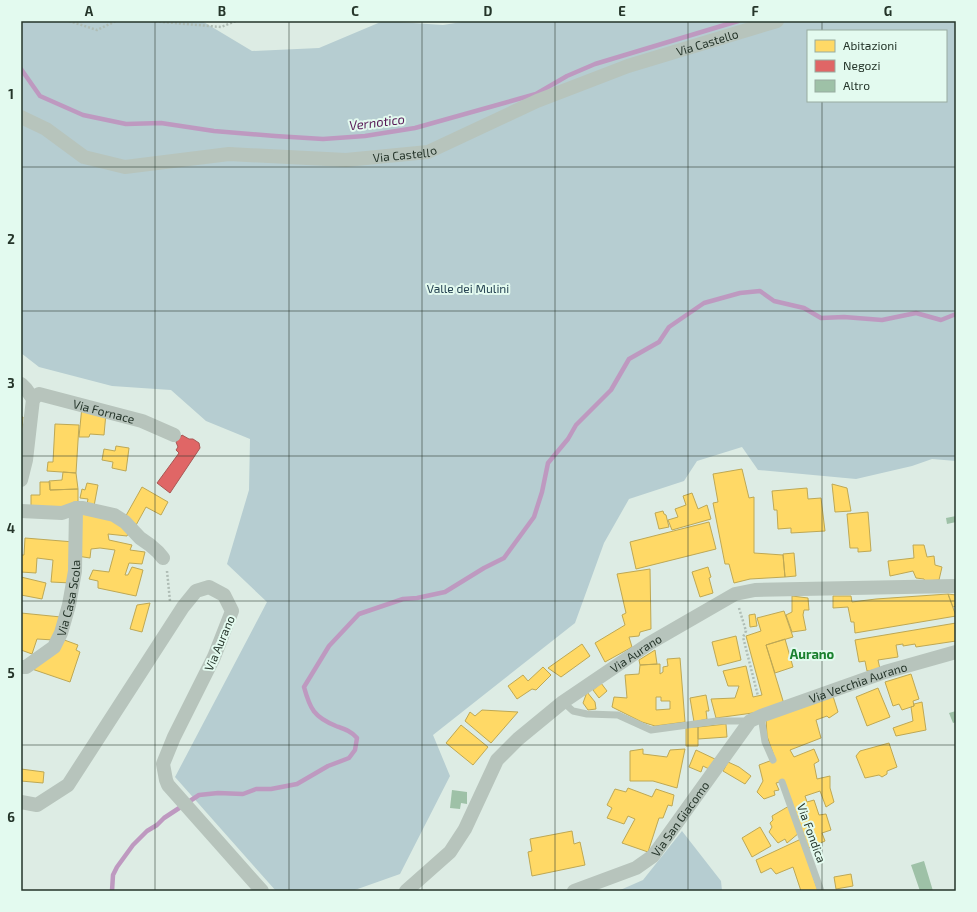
<svg xmlns="http://www.w3.org/2000/svg" width="977" height="912" font-family="'Exo 2',sans-serif">
<style>
.green{fill:#b6cdd1;fill-rule:evenodd}
.homes{fill:#ffd966;stroke:#bea854;fill-rule:evenodd}
.shops{fill:#e06666;stroke:#a85754}
.lines{fill:none;stroke-linecap:round;stroke-linejoin:round}
.stream{stroke:#be99c0;stroke-width:4.5}
.building{fill:#9ec1a7}
.path{stroke:#afbdb5;stroke-width:2.5;stroke-dasharray:2 2;stroke-linecap:butt}
.lane{stroke:#b7c4bc;stroke-width:7}
.street{stroke:#b7c4bc;stroke-width:14}
.grid{fill:none;stroke:#25352a;stroke-width:1;stroke-opacity:0.55}
.labels{text-anchor:middle;dominant-baseline:central;stroke-width:4;stroke-linejoin:round;paint-order:stroke}
.street-label{font-size:12px;fill:#25352a;stroke:#e3faef}
.park-label{font-size:12px;fill:#284554;stroke:#e3faef}
.water-label{font-size:13px;font-style:italic;fill:#581956;stroke:#e3faef}
.neighbourhood-label{font-size:13px;font-weight:bold;fill:#1a812f;stroke:#e3faef}
.neatline{fill:none;stroke:#25352a;stroke-width:1.5}
.grid-label{font-size:13px;text-anchor:middle;font-weight:bold;fill:#25352a}
</style>
<rect width="100%" height="100%" fill="#ddece4"/>
<path class="green" d="M21,21H202L252,51L319,48L383,21L443,25L468,21H956V461L932,459L912,466L856,479L758,470L742,447L697,461L684,481L629,499L604,543L575,623L433,735L450,776L400,874L352,891H276L175,777L267,602L227,564L249,490L250,439L206,421L171,390L112,386L39,367L21,353ZM808,31H946V101H808Z
M682,831L721,881L722,891H618L643,880Z"/>
<path class="homes" d="M82,406L106,413L104,435L90,434L89,437H79Z
M21,417H23L21,439Z
M55,424L79,425L76,473L47,471L48,462H53Z
M116,446L129,448L126,471L112,468L113,462L102,460L104,449L115,451Z
M742,469L749,498L754,497V553L783,555L785,577L750,579L734,583L729,564H725L713,503L718,502L713,474Z
M63,472L76,473L78,489L50,490L49,481L62,480Z
M40,482H50V490L78,489V506L31,508V495H40Z
M87,483L98,485L94,506L87,504L88,499L80,498L82,489L85,490Z
M832,484L847,488L851,511L835,512Z
M142,487L168,502L161,515L146,507L135,527L123,521Z
M807,488L808,499L821,498L825,531L791,533V528L778,529L777,510H774L772,491Z
M692,493L698,509L707,505L711,519L672,530L668,520L678,517L675,509L686,505L683,496Z
M78,508L123,524L130,529L127,536L108,534L109,540L132,545L130,550L145,552L142,564L129,563L125,575H128L132,567L143,570L136,596L98,588V581L89,579L93,570L109,572L115,550L100,548L91,549L90,558L77,556Z
M663,511L664,514L666,515L669,527L659,529L655,513Z
M868,512L871,551L858,552V548H850L847,514Z
M709,522L716,549L636,569L630,542Z
M25,538L74,542L71,583L51,582L53,560L37,558L36,573L21,572V555H24Z
M913,545H924L927,557L934,556L935,565L942,567L939,580L925,581L924,579L916,578L913,571L890,576L888,561L914,558Z
M794,553L796,576L785,577L783,554Z
M708,567L711,577L709,578L713,593L700,597L692,572Z
M650,569L651,629L640,632L639,636L629,637L632,647L605,662L595,643L625,625L622,615L626,613L617,574Z
M21,577L46,583L42,599L21,595Z
M948,594L956,616L855,633L854,622H851L848,607L833,608V596H851L852,602L876,599Z
M948,594L956,595V606L953,607Z
M792,596L808,598L809,610H804L803,615L806,630L792,632L786,615L792,612Z
M150,603L142,632L130,629L137,605Z
M784,611L793,637L766,645L784,704L760,712L716,718L711,699L735,698L739,686H728L723,671L746,666L753,697L762,695L746,636L761,631L757,618Z
M21,613L61,617L54,640L37,639L32,654L21,650Z
M755,614L757,626L750,627L749,615Z
M956,623V641L916,647L915,644L903,646V644L896,645L898,657L878,660L880,669L867,671L865,661L859,662L855,640Z
M736,636L741,660L718,666L712,642Z
M59,638L78,645L76,650L80,652L70,682L26,667Z
M785,639L793,667L775,673L766,645Z
M582,644L590,656L561,677L548,668Z
M655,650L657,664L640,665L639,660Z
M680,658L685,722L655,726L642,722L612,707L614,697L627,698L625,675L639,674L640,665L660,664V674L663,672V667L668,666L667,659ZM656,697H661V701H670V709L656,710Z
M543,667L551,675L536,690L532,689L517,699L508,686L523,675L528,681Z
M911,674L919,699L913,701L914,706L902,710L899,704L893,706L885,682Z
M601,683L607,691L599,698L593,690Z
M878,688L890,717L867,726L856,697Z
M587,692L595,702L596,709L588,710L583,703Z
M832,693L838,712L829,718L827,716L816,720L821,738L790,750L794,757L814,749L819,761L814,764L817,779L830,776V788L834,802L826,807L820,791L805,796L807,802L814,800L819,815L826,814L831,830L822,833L825,841L807,849L784,781L776,783L779,790L774,791L775,795L764,799L757,792L763,781L759,765L775,759L767,736L766,718Z
M706,695L709,711H706L707,719L694,722L690,698Z
M922,702L926,730L896,736L893,728L913,721L911,707L914,706V704Z
M482,710L518,712L491,743L465,721L470,712L475,716Z
M726,724L727,737L698,739V727Z
M461,725L488,747L473,765L446,743Z
M686,727H698V746H686Z
M889,743L897,767L887,771V774L882,777L879,775L865,778L856,756L860,751Z
M643,749V754L667,757L670,750L685,749L677,788L653,781H630V751Z
M696,750L717,760L711,770L703,766L701,772L689,767Z
M728,762L739,767L751,776L745,784L723,771Z
M21,769L44,772L43,783L21,781Z
M628,788L652,797L656,789L674,795L672,806L668,805L663,818H659L648,852L622,843L635,819L628,816L624,824L607,818L612,808L607,805L615,789L626,792Z
M789,806L799,833L787,843L785,839L778,843L769,832L772,827L770,823L773,820L772,816Z
M760,827L771,846L752,857L742,838Z
M572,831L574,844L580,842L585,865L532,876L528,852L532,851L530,839Z
M801,839L818,891H801L793,867L776,874L771,868L761,873L756,860Z
M851,874L853,886L836,889L834,877Z"/>
<path class="shops" d="M182,435L189,439H193L199,443L200,448L170,493L157,483L179,453L176,450L178,447L176,442Z"/>
<g class="lines">
<path class="stream" d="M21,69L40,96L83,115L126,124L161,123L214,131L275,136L323,139L365,136L415,128L536,94L567,76L595,64L738,21
M112,891L113,875L117,867L133,845L147,831L157,825L164,818L199,795L218,793L243,794L256,789H271L297,784L328,766L349,758L355,750L357,738C351,731 344,729 336,726C314,717 310,709 304,687L329,646L359,614L403,599L417,598L445,592L484,568L504,558L534,517L542,492L548,463L568,439L576,425L611,390L629,359L659,342L669,327L704,303L740,293L760,291L774,301L804,308L821,318L844,317L882,320L916,313L941,320L956,314"/>
</g>
<path class="building" d="M956,516V522L947,524L946,518Z
M956,711V722L953,723L949,713Z
M452,790L467,792V804L461,803L460,809L450,808Z
M924,861L933,891H920L911,865Z"/>
<g class="lines">
<path class="path" d="M69,21L97,30L116,21
M151,21L221,27L236,21
M167,571L170,601
M739,608L746,631L743,637L758,696"/>
<path class="lane" d="M563,702L573,711L587,714L618,715L651,730L717,721H749
M761,716L765,742L773,760
M782,782L821,891"/>
<g class="street">
<path id="s1" d="M21,117L46,129L84,157L125,167L229,154L346,160L428,152L537,101L628,66L777,21"/>
<path d="M21,384L26,389L33,399L26,460L21,480"/>
<path id="s2" d="M33,399L39,394L142,421L174,435"/>
<path d="M21,511L62,513L76,508H83L114,515L125,522L140,538L150,545L158,552L163,558"/>
<path id="s3" d="M21,667H26L54,647L61,633L69,605L75,571L76,508"/>
<path d="M21,802L37,805L68,785L183,607L196,591L209,587L224,595L232,611L214,657L174,737L163,764L166,780L168,785L262,891"/>
<path id="s4" d="M406,891L450,852L465,829L497,760L518,739L563,702L650,643L735,594L755,590L956,586"/>
<path id="s5" d="M574,891L636,868L653,856L750,721L761,716L885,672L956,652"/>
</g>
</g>
<path class="grid" d="M155,21V891M289,21V891M422,21V891M555,21V891M688,21V891M822,21V31M822,101V891M21,167H956M21,311H956M21,456H956M21,601H956M21,745H956"/>
<g class="labels">
<g class="street-label">
<text stroke="none"><textPath href="#s1" startOffset="722">Via Castello</textPath></text>
<text stroke="none"><textPath href="#s1" startOffset="398">Via Castello</textPath></text>
<text stroke="none"><textPath href="#s2" startOffset="75">Via Fornace</textPath></text>
<text stroke="none"><textPath href="#s3" startOffset="91">Via Casa Scola</textPath></text>
<text transform="translate(219 643) rotate(-67)">Via Aurano</text>
<text stroke="none"><textPath href="#s4" startOffset="338">Via Aurano</textPath></text>
<text stroke="none"><textPath href="#s5" startOffset="368">Via Vecchia Aurano</textPath></text>
<text stroke="none"><textPath href="#s5" startOffset="133">Via San Giacomo</textPath></text>
<text transform="translate(812 833) rotate(70)">Via Fondica</text>
</g>
<g class="park-label">
<text x="468" y="288">Valle dei Mulini</text>
</g>
<g class="water-label">
<text transform="translate(377 122) rotate(-7)">Vernotico</text>
</g>
<g class="neighbourhood-label">
<text x="812" y="654">Aurano</text>
</g>
</g>
<rect width="977" height="912" fill="none" stroke="#e3faef" stroke-width="44"/>
<rect x="807" y="30" width="140" height="72" fill="#e3faef" stroke="#97aba0"/>
<rect x="815" y="40" width="20" height="12" fill="#ffd966" stroke="#97aba0"/>
<text x="843" y="50" font-size="12" fill="#25352a">Abitazioni</text>
<rect x="815" y="60" width="20" height="12" fill="#e06666" stroke="#97aba0"/>
<text x="843" y="70" font-size="12" fill="#25352a">Negozi</text>
<rect x="815" y="80" width="20" height="12" fill="#9ec1a7" stroke="#97aba0"/>
<text x="843" y="90" font-size="12" fill="#25352a">Altro</text>
<rect x="22" y="22" width="933" height="868" class="neatline"/>
<g class="grid-label">
<text x="89" y="16">A</text>
<text x="222" y="16">B</text>
<text x="355" y="16">C</text>
<text x="488" y="16">D</text>
<text x="622" y="16">E</text>
<text x="755" y="16">F</text>
<text x="888" y="16">G</text>
<text x="11" y="99">1</text>
<text x="11" y="244">2</text>
<text x="11" y="388">3</text>
<text x="11" y="533">4</text>
<text x="11" y="678">5</text>
<text x="11" y="822">6</text>
</g>
</svg>
